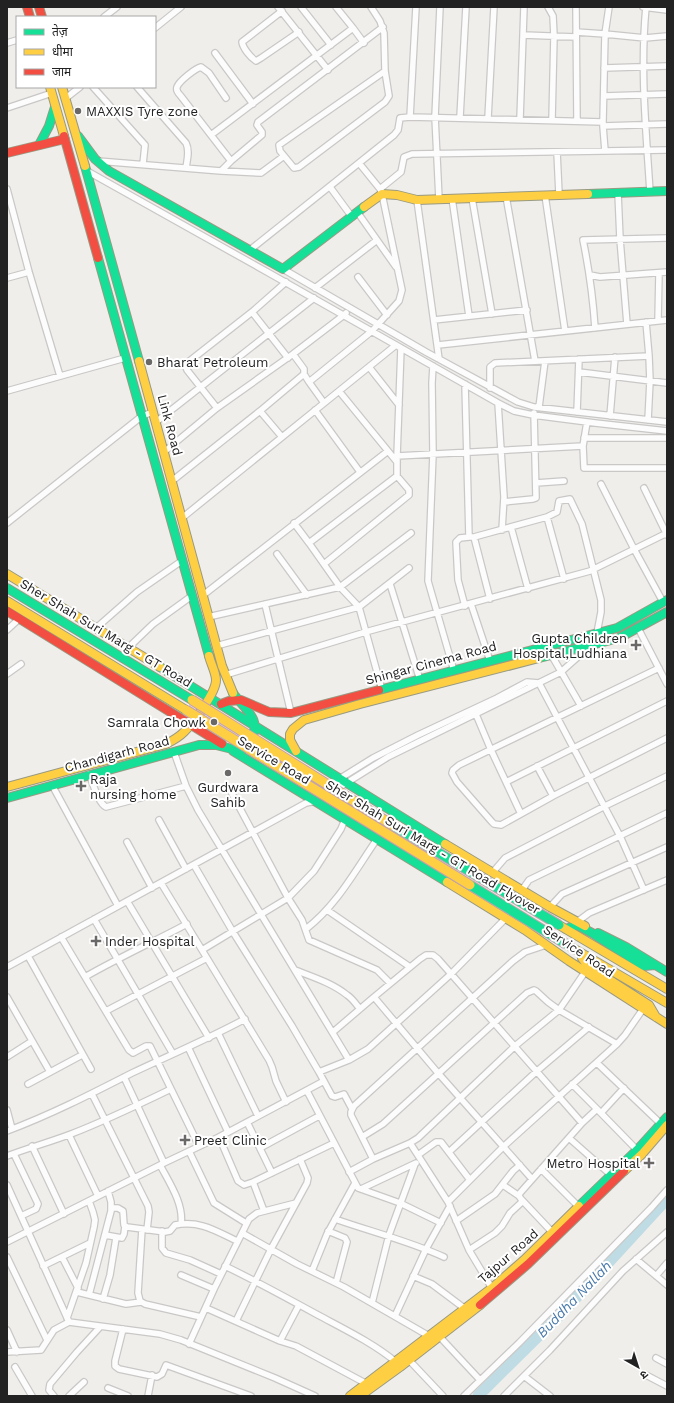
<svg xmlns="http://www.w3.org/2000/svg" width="674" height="1403" font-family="'Work Sans','Noto Sans Devanagari',sans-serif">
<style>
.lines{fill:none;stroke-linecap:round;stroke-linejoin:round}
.river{stroke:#bfdbe3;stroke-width:11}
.street-casing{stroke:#c9c8c7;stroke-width:8}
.fast-casing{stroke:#999a82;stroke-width:10}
.slow-casing{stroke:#999a82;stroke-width:10}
.jam-casing{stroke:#999a82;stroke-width:10}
.street{stroke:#fdfcfc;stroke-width:5.5}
.fast{stroke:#16e098;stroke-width:8}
.slow{stroke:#ffcf43;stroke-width:8}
.jam{stroke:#f24e42;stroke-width:8}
.fast-bridge-casing{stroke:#c5a2ac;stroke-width:11;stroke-linecap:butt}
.slow-bridge-casing{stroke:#c5a2ac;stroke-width:11;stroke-linecap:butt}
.fast-bridge{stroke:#16e098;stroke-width:9}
.slow-bridge{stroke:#ffcf43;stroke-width:9}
.poi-dot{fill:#6a6968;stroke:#fff;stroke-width:1.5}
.labels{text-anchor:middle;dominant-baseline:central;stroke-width:4;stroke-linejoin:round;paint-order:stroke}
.poi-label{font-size:13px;fill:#222;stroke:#fff;text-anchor:start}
.street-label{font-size:13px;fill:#222;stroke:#fff}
.water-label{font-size:14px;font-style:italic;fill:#4a7aab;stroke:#fff}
</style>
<rect width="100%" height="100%" fill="#f0eeeb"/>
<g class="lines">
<path class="river" d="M478,1396L565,1310L667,1199"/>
<g class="street-casing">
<path id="street" d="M278,7L328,70
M301,7L331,45
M371,7L380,21L384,33L385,71L389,96L385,102L299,167L294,168L280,151L279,145L385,71
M416,7L410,117L603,122L605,34L645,38L667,36
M548,7L553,16L554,36L552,120
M576,7L577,121
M643,7L667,10
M646,7C640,69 646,130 650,192
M282,11L242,42C243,48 250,57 256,61L261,58L299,32
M104,17L117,7
M155,28L181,7
M353,28L364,43
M576,32L605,34L609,7
M523,35L576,37
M7,43L17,40
M215,53L253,104
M604,68L667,66
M93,87L145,145L143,164
M137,87L186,143C190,151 187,160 186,168
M604,96L667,94
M66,98L80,87
M7,108L52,93
M460,117L466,7
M488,118L494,7
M520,119L524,7
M603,122V126L667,124
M603,126L605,151
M211,135L353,28L336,7
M557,152L559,194
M98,161L221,171L231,161L180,95C178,93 176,90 177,87C179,81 196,68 201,67L209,73L226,98
M231,161L262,135V132L257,125L258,122L383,27
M87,171L269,273L498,403L514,411L533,415L595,423L667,431
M221,171L261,173L284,156
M330,187L352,217
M7,189L29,272L60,376
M380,189L401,172L404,157L412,154L667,150
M618,193L620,239L627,324
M545,195L565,331
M506,196L535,361
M452,198L469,316
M472,198L492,314
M439,199L435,117L440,7
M417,200L439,359
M358,213L396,267
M250,250L394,135L398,130L400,118L410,117
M283,269L426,352L518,402L534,407L667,422
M590,275L600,277L667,272
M358,277L387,315
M7,278L29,272
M315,288L377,240
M252,312L288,358
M434,320L527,310
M658,321L659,273
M595,328C593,298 589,269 583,240L667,238
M438,345L667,320
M293,354L304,369V374
M433,366L432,383L433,454L428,581L454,671
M369,367L399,405
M579,372L667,383
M309,382L324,403
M465,384L469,537H474
M490,388V367L495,363L649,356L646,322
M7,391L125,358
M339,391L396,345
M498,403L504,497L502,530
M539,407L545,361
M217,408L187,370L185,365L187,363L252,312L286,282
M315,410L360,472
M260,411L282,437
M577,412L579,359
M610,416L615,357
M648,420L650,381L649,356
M156,422L314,298
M584,438H667
M583,446L584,468H667
M164,452L217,408L293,354L344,315L346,313
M397,456L401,348
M172,481L260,411L304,374L309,382L372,331L399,301L402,290L382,194L380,189L359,163
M536,483L564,481
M601,484L634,549L663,602
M644,488L667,535
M504,502L533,499L536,498L534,413
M547,517L564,579
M182,518L339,391L388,451
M7,523L142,416L153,412
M294,523L309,543
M511,527L528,589
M277,554L307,595
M324,564L409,495V490L397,476
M390,584L420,680
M202,596L388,451L397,462
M490,599L474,537L547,517L557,512L559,501L570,499L582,524L601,600V612L597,633
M265,604L291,713
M471,604L490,661
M465,606L458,580L456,542L460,538L469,537
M208,617L340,587L411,533
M638,628L667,684
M95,629L137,592L183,560
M7,630L19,619
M216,646L359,607L340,587L309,543L397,476V456L583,446L587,422
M549,646L552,656L581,706
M128,648L153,624L193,595
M659,668L459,765L453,770L452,773L457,782L492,822L494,824L501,825L553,796L667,738
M7,674L21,664
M225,675L369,631L590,571L667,533
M382,690L359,607L409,568
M475,712L491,750L521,814
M174,752L186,786
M537,766L553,796
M89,774C93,783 98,803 106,807L186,786L198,810L349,1060
M506,782L667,701
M52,785L118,906
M328,786L373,758L418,735L497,698L527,682L539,683L620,836L644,890
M229,788L288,898L302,920L309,940L377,970L390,983
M324,797L388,757L561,672L589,647
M159,820L186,869
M127,842L152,888
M194,865L233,932L292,1026L319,1072L332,1096L335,1097L344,1094L352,1109
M493,872L505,858L605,806L667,776
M161,883L202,950
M522,890L529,880L667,813
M127,901L209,1038
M550,907L562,894L667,847
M327,910L410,967
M94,919L173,1054
M577,922L589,913L667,880
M306,929C337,905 355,871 377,839
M61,937L129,1050L133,1053L146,1046H150L171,1089
M28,956L91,1069
M7,967L306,803L316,801
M295,970C313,977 332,983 347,995C352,998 356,1004 360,1009
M85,977C118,958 153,942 187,924
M7,997L50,1072
M106,1011L207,958
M333,1032L374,997
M218,1033L258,1116
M188,1047L228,1132
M7,1057L32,1041
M597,1063L661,1124
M319,1072L349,1060L368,1049L451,974L506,918
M124,1077L164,1163
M28,1084L82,1055
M572,1084L597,1109
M307,1091L358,1188L400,1203L441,1223
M92,1094L148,1206L149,1212L147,1230
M286,1102L276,1081L272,1067L269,1060L202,950L288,898L314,871L341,829L345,819
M7,1110L12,1129
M601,1113L624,1088
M247,1122L272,1173
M7,1131C50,1115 91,1094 132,1073C170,1055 208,1039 245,1019
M69,1135L98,1196
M219,1137L238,1181L244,1185L253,1182L334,1143
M362,1137L351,1115V1112L354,1106L513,961L525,952L546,945
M569,1138L611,1175
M410,1143L448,1202
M32,1146L64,1214
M260,1148L319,1116
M189,1151L214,1203L246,1223
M449,1152L537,1071L589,1027
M14,1154L38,1204L36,1209L21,1216
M418,1155L436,1142H441L470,1180
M7,1156C28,1148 50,1142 71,1134C105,1121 138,1105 171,1089L199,1146
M373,1159L362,1137L383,1124L527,993L534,990L536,991L548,1002L559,1010L585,972
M160,1165C169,1182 184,1204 181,1224
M541,1169L579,1207
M349,1172L373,1159L410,1143L418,1138L515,1046L559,1010L617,1044
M532,1179L438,1073L374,997L420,959L426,955H433L438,959L582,1123
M253,1182L264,1211
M7,1185L69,1322
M503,1185L519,1196
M361,1189L416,1163
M112,1208H118L123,1211L124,1225L127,1227L165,1232L170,1231L175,1225C200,1220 216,1231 237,1241
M335,1219C372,1232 409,1241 444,1257
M456,1221L495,1194L513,1171L520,1165
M142,1229L138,1293L140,1301L145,1304L201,1317
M162,1231V1248L166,1253L190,1260L221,1274
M328,1231L345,1238L347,1242L336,1283
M242,1233L297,1264L344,1287L429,1336
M553,1233L521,1199L519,1196L520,1193L582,1123L597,1109L637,1150
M105,1235L122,1238L124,1234L125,1226
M7,1242L164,1163L219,1137L324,1081
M469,1250L495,1233L502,1226L510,1213L523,1201
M7,1257L47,1340
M62,1257L78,1288
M636,1259L667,1285
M43,1266L90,1243
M225,1266C256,1281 287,1298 318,1315C344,1329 373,1343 396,1362
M312,1271L327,1234L355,1183
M181,1275L214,1289
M413,1276L432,1284L464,1308
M656,1276L667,1263
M493,1290L469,1250L448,1202L503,1147L617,1044L625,1035L643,1009
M77,1292L126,1304L141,1302
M89,1295L111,1211V1202L108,1191
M103,1299L110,1275L116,1238
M372,1303L389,1235L415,1164
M206,1308L280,1341L299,1305
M395,1316L426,1249L450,1206
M67,1318L86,1263L94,1227L95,1220L93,1212L89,1201
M236,1321L271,1249L307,1183L308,1178L300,1159
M123,1329L115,1361V1366L119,1369L157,1377L162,1374L166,1365L251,1396
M7,1330L17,1352
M439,1336L480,1380
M280,1341L296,1346L367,1384
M189,1344L214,1289L249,1219L257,1213L296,1203
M7,1352L41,1350L54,1330L69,1322L160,1334L181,1340L275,1378L315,1396
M656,1358L667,1364
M409,1360L443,1396
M15,1367L32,1396
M646,1375L667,1386
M524,1376L550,1396
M108,1388L128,1396
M54,1396L49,1390L50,1384L77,1352L100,1327
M69,1396L84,1382
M148,1396L152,1375
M464,1396L519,1343L652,1207L667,1190
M504,1396L550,1350L623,1271L667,1232"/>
</g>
<g class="fast-casing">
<path id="fast" d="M78,136L95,159L109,171L283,269L364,207
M39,145L49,126L55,107
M85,166L139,361
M588,194L667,191
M98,258L209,656
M7,588L192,700
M539,658L619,638L667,612
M160,667L445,844
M379,690L617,628L667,600
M233,751L447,882
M7,798L199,745H216L240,751C245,748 248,744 251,739C263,719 243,708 233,693
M566,929L577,925L592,933L644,966L655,965
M598,933L626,947L667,972
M579,1206L637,1150L667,1117"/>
</g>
<g class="slow-casing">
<path id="slow" d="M50,87L64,136
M62,87L85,166
M364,207L382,194L397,195L417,200L588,194
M139,361L222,666L233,693
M7,574L160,667
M7,601L186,710
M296,751L290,740V734L293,729L304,720L360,704L539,658
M7,787L166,744C172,741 179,737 184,732C193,723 216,693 216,680C216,673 211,664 209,656
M445,844L550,907L585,926
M447,882L525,930L569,961L667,1024
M559,925L667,989
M566,944L667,1003
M581,953L582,958L588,966L649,1005L656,1017
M624,1171L642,1154L667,1125
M350,1396L492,1288L524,1260L579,1206
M360,1396L400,1367L480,1305"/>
</g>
<g class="jam-casing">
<path id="jam" d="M27,7L30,17
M39,7L42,17
M64,136L98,258
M7,153L65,139
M7,611L222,744
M221,704L229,701L241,700L269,712L291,713L379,690
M480,1305L528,1264L624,1171"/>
</g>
<use href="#street" class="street"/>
<use href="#fast" class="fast"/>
<use href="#slow" class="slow"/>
<use href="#jam" class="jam"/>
<g class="fast-bridge-casing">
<path id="fast-bridge" d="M394,826L559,925
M470,885L566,944"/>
</g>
<g class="slow-bridge-casing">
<path id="slow-bridge" d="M192,700L394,826
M186,710L470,885"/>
</g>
<use href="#fast-bridge" class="fast-bridge"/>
<use href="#slow-bridge" class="slow-bridge"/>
</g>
<g class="poi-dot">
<circle cx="78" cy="111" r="4"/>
<circle cx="149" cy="362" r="4"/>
<path d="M634 639h4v4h4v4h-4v4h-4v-4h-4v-4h4z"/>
<circle cx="214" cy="722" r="4"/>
<circle cx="228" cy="773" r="4"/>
<path d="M79 780h4v4h4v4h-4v4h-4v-4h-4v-4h4z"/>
<path d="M94 935h4v4h4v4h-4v4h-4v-4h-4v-4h4z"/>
<path d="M183 1134h4v4h4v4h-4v4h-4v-4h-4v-4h4z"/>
<path d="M647 1157h4v4h4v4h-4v4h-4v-4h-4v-4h4z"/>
</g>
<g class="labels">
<g class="poi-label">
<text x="86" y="111">MAXXIS Tyre zone</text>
<text x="157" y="362">Bharat Petroleum</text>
<text x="627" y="638" text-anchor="end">Gupta Children<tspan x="627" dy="15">Hospital,Ludhiana</tspan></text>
<text x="206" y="722" text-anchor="end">Samrala Chowk</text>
<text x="90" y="779">Raja<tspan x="90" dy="15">nursing home</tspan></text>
<text x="228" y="787" text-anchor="middle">Gurdwara<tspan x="228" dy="15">Sahib</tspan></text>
<text x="105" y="941">Inder Hospital</text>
<text x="194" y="1140">Preet Clinic</text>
<text x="640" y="1163" text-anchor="end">Metro Hospital</text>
</g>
<g class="street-label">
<text transform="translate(170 425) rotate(75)">Link Road</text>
<text transform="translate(106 633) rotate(31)">Sher Shah Suri Marg - GT Road</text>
<text transform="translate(431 663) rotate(-15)">Shingar Cinema Road</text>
<text transform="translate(117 754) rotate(-15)">Chandigarh Road</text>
<text transform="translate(274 760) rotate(31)">Service Road</text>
<text transform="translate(433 847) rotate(31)">Sher Shah Suri Marg - GT Road Flyover</text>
<text transform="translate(579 951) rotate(34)">Service Road</text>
<text transform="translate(508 1256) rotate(-41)">Tajpur Road</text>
</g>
<g class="water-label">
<text transform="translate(574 1299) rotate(-46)">Buddha Nallah</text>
</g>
</g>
<rect width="674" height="1403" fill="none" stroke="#222222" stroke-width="16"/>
<rect x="16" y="16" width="140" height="72" fill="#ffffff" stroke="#a7a7a7"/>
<rect x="24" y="29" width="20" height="6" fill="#16e098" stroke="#a7a7a7"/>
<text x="52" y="36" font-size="12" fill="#222222">तेज़</text>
<rect x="24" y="49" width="20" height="6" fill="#ffcf43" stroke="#a7a7a7"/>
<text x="52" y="56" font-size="12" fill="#222222">धीमा</text>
<rect x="24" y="69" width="20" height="6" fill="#f24e42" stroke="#a7a7a7"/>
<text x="52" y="76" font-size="12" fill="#222222">जाम</text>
<g transform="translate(638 1367) rotate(141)" stroke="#ffffff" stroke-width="3" paint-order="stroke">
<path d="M0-3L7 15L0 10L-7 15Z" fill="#222222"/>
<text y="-6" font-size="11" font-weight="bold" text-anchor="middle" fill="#222222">उ</text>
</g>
</svg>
